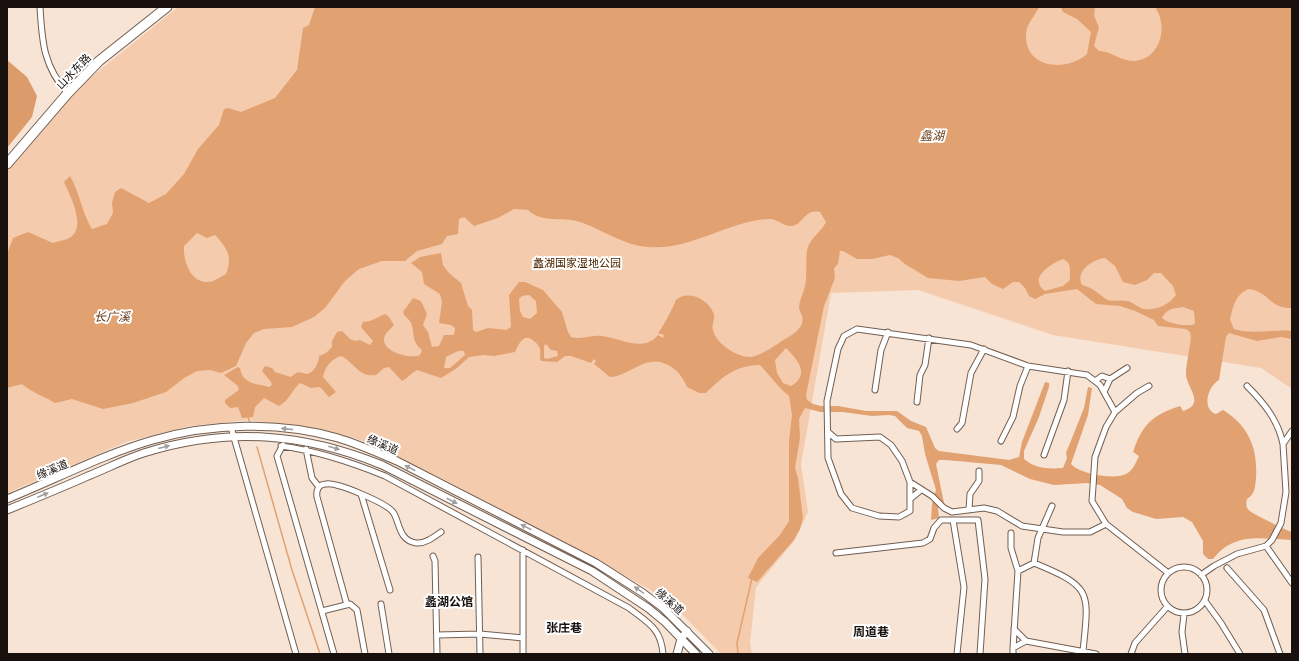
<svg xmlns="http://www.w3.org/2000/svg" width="1299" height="661" font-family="Barlow,'Noto Sans SC',sans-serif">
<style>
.green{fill:#f4cbad}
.forest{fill:#dc9b6a}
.water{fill:#e2a170;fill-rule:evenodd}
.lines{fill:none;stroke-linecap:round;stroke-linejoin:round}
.stream{stroke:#e2a170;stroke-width:1.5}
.minor-casing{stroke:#715f53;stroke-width:7}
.tertiary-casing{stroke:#715f53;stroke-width:9}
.secondary-casing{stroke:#715f53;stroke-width:9}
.trunk-casing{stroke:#715f53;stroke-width:11}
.minor{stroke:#fff;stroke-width:5}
.tertiary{stroke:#fff;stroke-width:7}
.secondary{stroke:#fff;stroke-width:7}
.trunk{stroke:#fff;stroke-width:9}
.oneway{fill:#a29f9e}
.labels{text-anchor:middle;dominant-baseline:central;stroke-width:4;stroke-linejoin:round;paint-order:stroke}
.street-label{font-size:11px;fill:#17100c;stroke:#fff}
.park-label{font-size:11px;fill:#4d2400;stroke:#fff}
.water-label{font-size:12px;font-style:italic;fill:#693d19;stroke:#fff}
.neighbourhood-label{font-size:12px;font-weight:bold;fill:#17100c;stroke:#fff}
</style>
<rect width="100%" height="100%" fill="#f8e4d5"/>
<path class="green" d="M178,7H1292V389L1261,368L1053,335L918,290L831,293L801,464L808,512L795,540L756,587L750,643L752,654H721L684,616L649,589L439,477L355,438L296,426L249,420L190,426L126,442L7,493V170L75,90Z"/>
<path class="forest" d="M7,60L27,77L37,96L32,117L7,148Z"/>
<path class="water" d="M315,7H1039C1035,16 1026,24 1026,35C1025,69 1067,72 1087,54L1091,32L1077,19L1063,12L1061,7H1093L1095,9L1094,16L1099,27L1094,46L1099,51C1111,51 1119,60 1132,61C1160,61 1169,27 1155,7H1292V308C1268,308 1270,292 1249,289C1235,294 1233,307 1230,320L1234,329C1253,335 1272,329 1292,331V339L1281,337L1257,341L1229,333L1226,337L1219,380C1208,386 1201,409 1216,414L1223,410C1249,426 1258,449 1256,478C1255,488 1255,494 1247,499C1244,511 1252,512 1260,517C1271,522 1280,528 1292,532V540C1262,539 1235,531 1213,559H1208L1203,554V541L1192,522L1183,517L1156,519L1133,512L1127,508L1122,499L1100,485L1087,483L1054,485L1030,479L1001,465L946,460H939L936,464L944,503L938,508L939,518L931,520L932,504L936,490L925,454L922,436L919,431L907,428L895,416L889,415L872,416L843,412H820L805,408L799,419L800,438L795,468L798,478L803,518L800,529L793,541L757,582L748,578L758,558L780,535L789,521V441L792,415L789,396L782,390L760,365C736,365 722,377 706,393H699L687,387C682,376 677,369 666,364C645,354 630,376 610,377L594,364L596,361L594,359L591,363L571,356H565L557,362L541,361C539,357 541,353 540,349C539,346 537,343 534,341C524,332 519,343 515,352L494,356L484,355L469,357L457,368L441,378L417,370C411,373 408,378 402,381L389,367L384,368L376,375C359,378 354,362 341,356C331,359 325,367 323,377L336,392L329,397L320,387L311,388L300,383C292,390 289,401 279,406L264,398L255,407L253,417L242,418L238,407L230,408L225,403V400L239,390L238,386L224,375L238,367L240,368C242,384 257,384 269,387L272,385L271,382L262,371L265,366L272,368L275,372L291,377L296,373C300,372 303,373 306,374C314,374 319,362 319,356L326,353L332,347V341L337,332L342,331L350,339L355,341L360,340L370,345L373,341L361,327L363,322L370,321L385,314L389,317L394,325C390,330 383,334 384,341C386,353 411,359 420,355L422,350C410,340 416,335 411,323C409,318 404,317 403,312L413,298L421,301L427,314L423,325L428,332L432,347L439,346L444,335H454L455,328L451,325L439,323L442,302L440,294L424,284L422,272L411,263L420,257L441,253L443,265L449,273L461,283L468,306L472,310L473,330L476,332L488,328L506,330L511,327L509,295L519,282H525L543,290L562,312L568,332L571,337C582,340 592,335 602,336C620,338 644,353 658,335L663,338L664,335L658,333C663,327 673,308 676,300C688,289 710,300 714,315C715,320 711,325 713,330C716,344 737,357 750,357C761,356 776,345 785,339C791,336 801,329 802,323C804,317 800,313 799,308C799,302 802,296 804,290C808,277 805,265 807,251C809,238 821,233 826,222L820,212C804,209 804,224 792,226C784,227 778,219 769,219C727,221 691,251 648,247C623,245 603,230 580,222C561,216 543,224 528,210L514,209L498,218L474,226L464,217L459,219L458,234L447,236L442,244L417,251L405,261H382L359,269L345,281L325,308L314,317L292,327L264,329L254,333L246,343L236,366L221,373L210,370L197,371L184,378L166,392L133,403L103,409L72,399L55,403C44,396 32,393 22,384L7,388V254L13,238L28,232L53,243C58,241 67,240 71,237C86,226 70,195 64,182L70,176C80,193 82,214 92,229L107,224L113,213L112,203L115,192L121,188L149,203L166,194L184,174L198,149L219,125L224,109L228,108L241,112L275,98L297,70L303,28L309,25ZM197,233L207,238L215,235C227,248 233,256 226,274C220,277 213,283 205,282C189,280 183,259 184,246ZM840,251H843L857,259H872L890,255L898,258L905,264L928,278L959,281L985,277L992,284L1003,289L1013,282H1019L1025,288L1029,296L1035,299L1045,294L1077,289L1096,304L1120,306L1135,311L1154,320L1158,326L1186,329L1190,332L1191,337C1190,349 1186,362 1186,375C1187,388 1206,404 1183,411L1180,406C1152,415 1142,425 1133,452L1139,456C1136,462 1133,471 1126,474C1115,480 1079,474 1071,464L1088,415L1092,388L1088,387L1084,408L1066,453L1067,458L1063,468C1049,469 1036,469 1024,459V451L1039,417L1049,387V383L1045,382L1022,442L1019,457L1009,460L939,451L935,448L926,427L911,421L897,411H866L838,406H821L813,404L807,400L806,395L824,306L835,278L834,268L838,264ZM1105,258L1115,266L1123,282L1135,285L1147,280L1154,273H1161L1173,286L1176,295C1169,305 1155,311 1143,309C1137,307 1133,302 1127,301C1119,299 1112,303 1106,299C1097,293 1092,287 1082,285C1075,271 1093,259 1105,258ZM1063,259C1073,264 1069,270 1070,280L1063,286L1045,291C1027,278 1052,263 1063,259ZM529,295L536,301L537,313L530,319L523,317L520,311L519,299L522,296ZM1183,307L1194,311L1195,324C1188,327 1168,324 1162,318C1166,309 1174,308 1183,307ZM546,344L551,350L557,351L558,356L547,359L544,358V346ZM786,348C797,359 811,374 791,386L783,383L777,373L775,360ZM458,351H464L465,355L450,368H444L446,357Z"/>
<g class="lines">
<path class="stream" d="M248,417L250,423
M257,447L292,570L320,654
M738,654L737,643L752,578"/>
<g class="minor-casing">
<path id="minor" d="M40,7C42,40 43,67 68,93
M1095,381L1102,376L1110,379
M1247,386C1264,403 1278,420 1283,444
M875,390L881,350L888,332
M1104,392L1110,379L1127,368
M917,402L920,375L925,365L929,338
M1115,412L1137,393L1149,386
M231,427L296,654
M957,429L962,423L971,373L984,349
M828,432L836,439L880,437L891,445L902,461L910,482L932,496L944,508L952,512L984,508L997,511L1022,526L1063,532H1090L1106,524
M1001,441L1013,417L1020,386L1028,366
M283,445L277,456L334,654
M281,446C318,451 351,462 385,476L629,608C648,623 661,628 663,654
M306,449L312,478L319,487
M1044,455L1064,400L1068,371
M910,482V511L899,517L879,516L852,508L841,494L828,458L827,401L838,349L844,336L857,329L971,345L1028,366L1087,375L1100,385L1115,412L1106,427L1095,457L1092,501L1106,524L1167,572
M361,494L390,590
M910,499L921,490
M969,510L970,494L979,481V471
M1011,533V548L1018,571
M1266,546L1292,583
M836,553L923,543L930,539L934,528L941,520H953
M433,556L435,561L437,654
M478,557L480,654
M1034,563C1093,587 1089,592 1083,651
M1161 590a23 23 0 1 1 46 0a23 23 0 1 1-46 0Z
M1227,568L1264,610L1280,654
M1201,575L1214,566L1237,554L1266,546L1272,540L1281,523L1286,492L1283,444L1292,431
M1205,601L1221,623L1240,654
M381,604L389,654
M347,605L317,497C316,491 318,484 326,484C337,482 386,503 393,512C400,522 398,540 416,543C425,544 434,537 441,532
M322,611L350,604L357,610L365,654
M1184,614L1182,632L1185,654
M1014,629L1026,641
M437,635L480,634L523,638
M1013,648L1018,571L1034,563L1038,538L1052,506
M523,654V550
M957,654L964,587L953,520H978L985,579L980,654
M1013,654V648L1026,641L1096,654
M1131,654L1135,643L1167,607"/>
</g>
<g class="tertiary-casing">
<path id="tertiary" d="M677,654L681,639L687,631"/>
</g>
<g class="secondary-casing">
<path id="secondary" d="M7,499C54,480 104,454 153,440C212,423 279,421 338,438C358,444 378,453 397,461L596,563L643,593L663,608L709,654
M7,510C34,499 61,488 88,476C108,468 127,458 147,452C229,427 304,433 382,465L592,571L648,608L665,622L696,654"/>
</g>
<g class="trunk-casing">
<path id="trunk" d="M7,164L68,93L99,61L167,7"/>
</g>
<use href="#minor" class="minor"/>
<use href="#tertiary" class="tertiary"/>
<use href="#secondary" class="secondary"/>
<use href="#trunk" class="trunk"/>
</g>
<defs><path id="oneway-solid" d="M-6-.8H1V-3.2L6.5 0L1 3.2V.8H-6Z"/></defs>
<g class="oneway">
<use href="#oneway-solid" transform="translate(287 429) rotate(-174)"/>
<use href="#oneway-solid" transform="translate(164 447) rotate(-15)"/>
<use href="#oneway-solid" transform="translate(334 448) rotate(16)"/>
<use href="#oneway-solid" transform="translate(410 468) rotate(-153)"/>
<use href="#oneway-solid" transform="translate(43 495) rotate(-23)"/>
<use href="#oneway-solid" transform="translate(452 501) rotate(27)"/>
<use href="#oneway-solid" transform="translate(526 527) rotate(-153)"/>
<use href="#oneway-solid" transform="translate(639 590) rotate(-146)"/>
</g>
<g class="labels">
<g class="street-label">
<text transform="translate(73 71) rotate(-46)">山水东路</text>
<text transform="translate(383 444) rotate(23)">缘溪道</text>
<text transform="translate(52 469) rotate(-23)">缘溪道</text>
<text transform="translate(670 601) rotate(41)">缘溪道</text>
</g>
<g class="park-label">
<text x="577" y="262">蠡湖国家湿地公园</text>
</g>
<g class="water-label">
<text x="932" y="135">蠡湖</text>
<text x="112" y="316">长广溪</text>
</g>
<g class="neighbourhood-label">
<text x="449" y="601">蠡湖公馆</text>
<text x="564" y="627">张庄巷</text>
<text x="871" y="631">周道巷</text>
</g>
</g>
<rect width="1299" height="661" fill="none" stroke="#17100c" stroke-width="16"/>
</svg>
